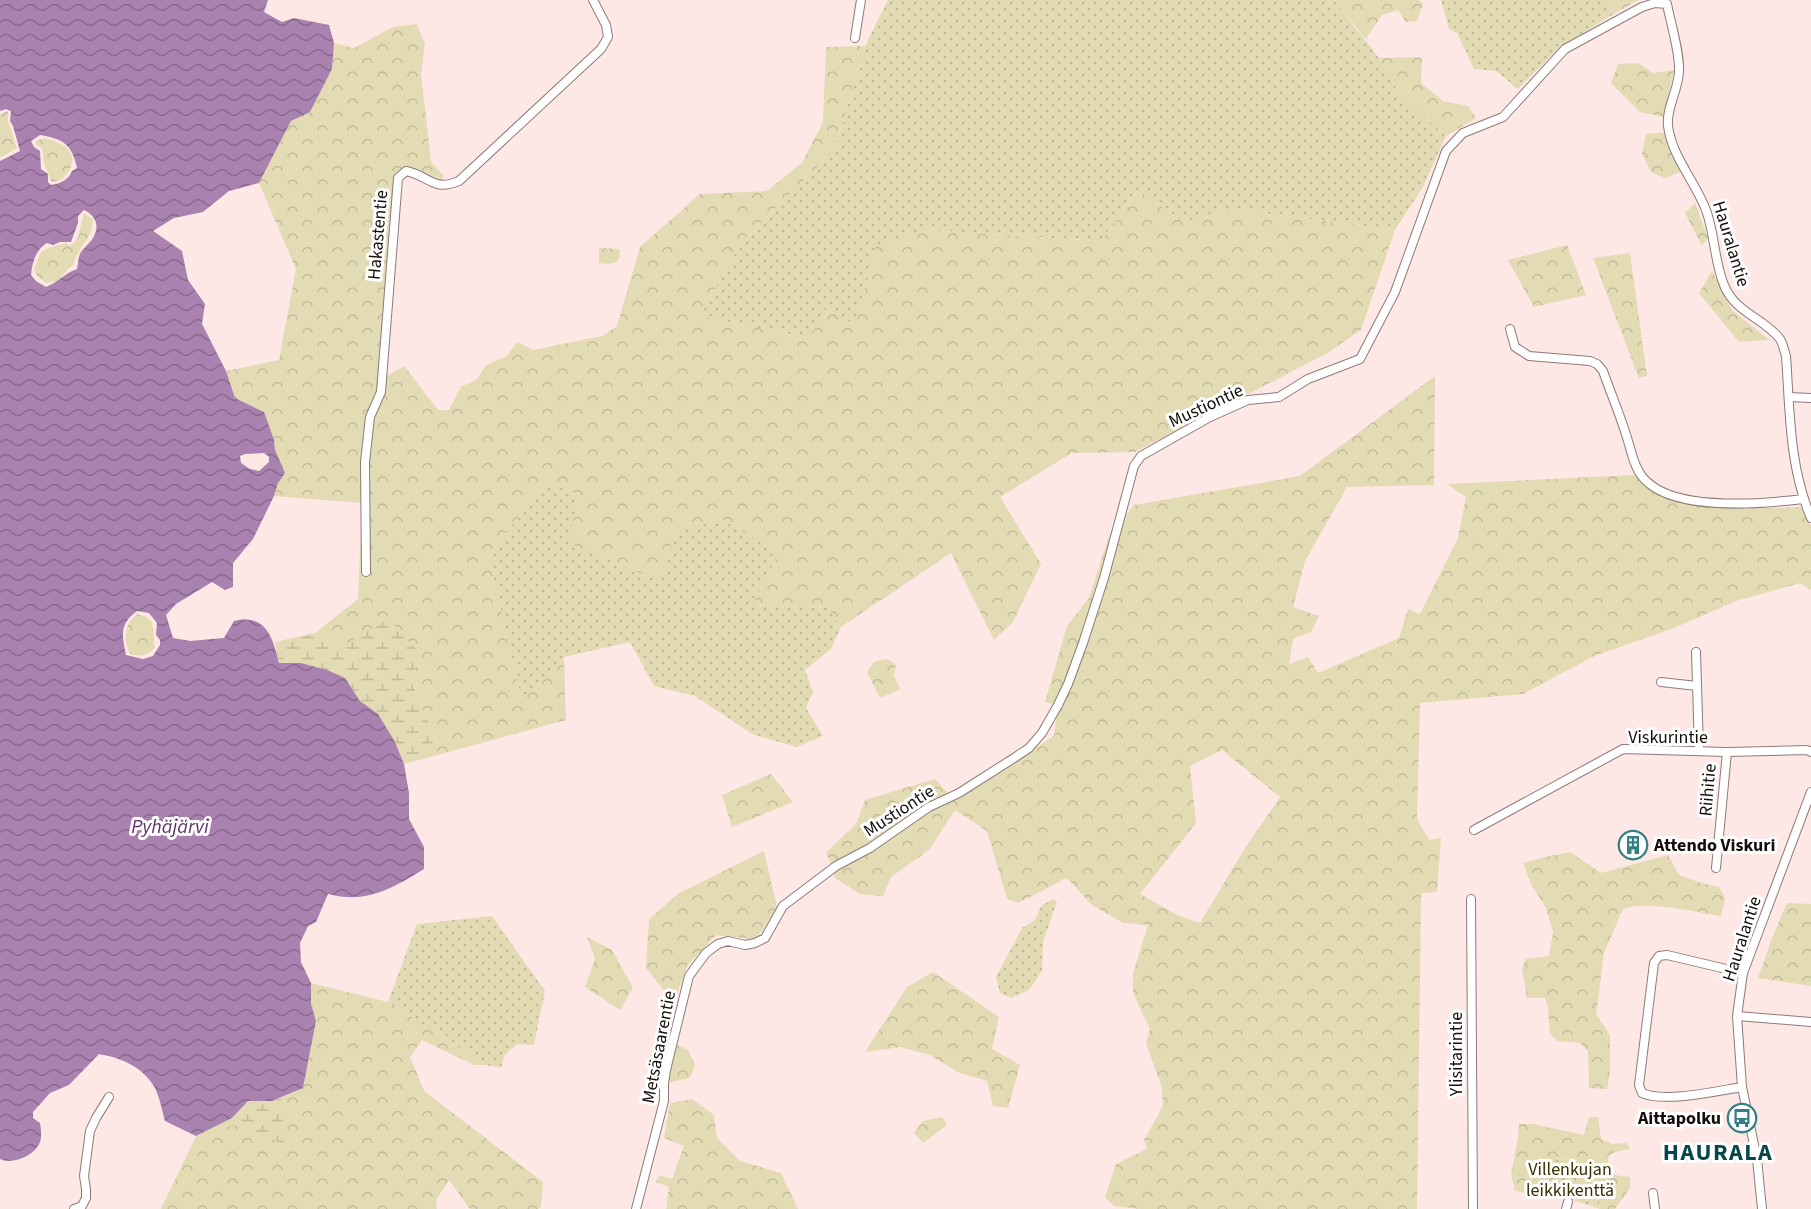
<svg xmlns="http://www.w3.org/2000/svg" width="1811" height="1209" font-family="'Source Sans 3',sans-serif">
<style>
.grass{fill:url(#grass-dots)}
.forest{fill:url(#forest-crowns);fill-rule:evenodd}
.wetland{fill:url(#wetland-marsh)}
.water{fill:url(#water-waves);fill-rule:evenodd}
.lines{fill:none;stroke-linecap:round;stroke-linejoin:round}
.street-casing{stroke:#8d7a77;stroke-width:10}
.street{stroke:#fff;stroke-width:8}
.labels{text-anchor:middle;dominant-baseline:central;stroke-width:6;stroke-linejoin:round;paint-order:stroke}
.street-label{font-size:18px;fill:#130d0b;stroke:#fff}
.poi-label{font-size:18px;font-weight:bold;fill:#130d0b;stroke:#fff;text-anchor:start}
.park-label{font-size:18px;fill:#393000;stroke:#fff}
.water-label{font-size:20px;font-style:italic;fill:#602f68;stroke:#fff}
.district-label{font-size:24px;font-weight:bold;letter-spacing:1.5px;fill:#05474b;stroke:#fff}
</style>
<defs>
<pattern id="grass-dots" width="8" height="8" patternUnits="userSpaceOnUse" patternTransform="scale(1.5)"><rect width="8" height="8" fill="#e2dbb4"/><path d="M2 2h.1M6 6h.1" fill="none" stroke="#c1bb99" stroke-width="1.8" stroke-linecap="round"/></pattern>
<pattern id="forest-crowns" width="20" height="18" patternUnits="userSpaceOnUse" patternTransform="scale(1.5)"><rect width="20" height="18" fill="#e2dbb4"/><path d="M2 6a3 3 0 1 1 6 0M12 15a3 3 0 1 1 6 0" fill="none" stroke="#c1bb99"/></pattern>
<pattern id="wetland-marsh" width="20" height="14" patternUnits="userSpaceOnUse" patternTransform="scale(1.5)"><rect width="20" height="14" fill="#e2dbb4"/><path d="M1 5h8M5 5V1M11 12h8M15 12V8" fill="none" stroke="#c1bb99"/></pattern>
<pattern id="water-waves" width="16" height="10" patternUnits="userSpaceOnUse" patternTransform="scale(1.5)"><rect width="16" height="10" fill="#a982af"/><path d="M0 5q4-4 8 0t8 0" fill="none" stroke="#88698d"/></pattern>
</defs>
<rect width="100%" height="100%" fill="#fee8e5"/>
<path class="grass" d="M888,0H1334L1379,58L1400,95L1446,136L1424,185L1395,230L1231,209L1187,224L1137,191L1101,241L924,230L856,325L810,338L699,316L740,244L835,149L865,46Z
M1441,0H1605L1615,13L1559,48L1518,89L1496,71L1474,69L1457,33L1449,29Z
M548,481L578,495L658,581L677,529L721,519L779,552L753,605L828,608L841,627L831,649L805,670L813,692L806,708L823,736L796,747L752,734L695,696L654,686L630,642L564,657L522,701L488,555Z
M1054,899L1057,902L1043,942L1042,971L1029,990L1011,998L1000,993L996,977L1022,928L1034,921L1042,905Z
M492,916L545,991L534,1045L517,1044L504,1056L501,1068L486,1065L388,1002L417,924Z
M1574,1158L1595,1173L1600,1209L1551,1193L1550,1159Z"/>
<path class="forest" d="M1334,0H1418L1423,4L1417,21L1406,22L1398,10L1382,15L1366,39Z
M1605,0H1639L1615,13Z
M416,24L425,43L421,74L431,162L444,176L441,181C423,172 413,162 395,173L378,381L404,366L438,410H449L461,387L477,379L486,365L507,356L517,342L533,350L602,336L617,326L640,247L700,194L767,191L802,163L823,122L826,47L865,46L835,149L740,244L700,316L810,338L826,308L855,325L876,246L924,230L1101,241L1137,191L1187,224L1231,209L1395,230L1361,330L1326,354L1135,452L1072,453L1000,497L1041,564L1013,622L994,640L951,553L841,627L828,608L752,605L779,552L721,519L677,529L659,581L569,543L578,495L548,481L488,555L522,700L564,657L566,720L423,759L435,739L411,680L339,648L315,633L358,599L362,503L274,496L278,483L279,461L275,450L274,440L235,398L226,371L279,360L296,269L259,183L291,121L310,112L332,69L334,43L354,48L393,27Z
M1422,57L1421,83L1443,101L1468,106L1476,118L1446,136L1400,95L1379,58Z
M1638,63L1653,73L1674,70L1664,117L1640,112L1611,83L1618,64Z
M8,111V121L17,148L0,158V114Z
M1666,132L1672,156L1683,171L1665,178L1651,172L1642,154L1646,134Z
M45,138C54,141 65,144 70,152C78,164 64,183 51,182C50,175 45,169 44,163C43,156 44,153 41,147L37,146L35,143L36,141Z
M1695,203L1708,238L1702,246L1685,213Z
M84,213L93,219C92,224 92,229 90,234C85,244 75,253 74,265C66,268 64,277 56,281C53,282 49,282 46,283L38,277L34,270C41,246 44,249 66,243L70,245L73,244L78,237Z
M1567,245L1586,295L1534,307L1508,260Z
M599,248L619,249L620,256L617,262L608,264L599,263Z
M1630,253L1647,376L1639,378L1593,258Z
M1712,271L1732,310L1769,340L1739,342L1699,293Z
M1435,376L1434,485L1347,487L1305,561L1293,607L1319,616L1311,632L1293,639L1289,664L1308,657L1318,673L1399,638L1408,609L1420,614L1458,538L1466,497L1447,484L1634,475L1639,474L1649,487L1659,494L1698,505L1736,509L1802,507L1811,526V590L1800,583L1736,601L1674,628L1594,656L1523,694L1420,703L1417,819L1429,840L1441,838L1437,892L1421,893L1417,1209H1140L1114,1206L1105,1197L1116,1164L1147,1149L1144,1140L1163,1106L1162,1088L1146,1043L1150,1029L1133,993V973L1148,925L1123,923L1092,905L1067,878L1018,903L1007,899L987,831L955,810L929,850L891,877L883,896L860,894L835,878L832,865L826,853L856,824L865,800L935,779L955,801L1054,736L1058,705L1045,702L1067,626L1089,598L1109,536L1134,505L1300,476ZM1222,750L1280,797L1245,848L1200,923L1179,916L1140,894L1196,823L1190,766Z
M137,614L147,617L152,622L155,647C148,656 141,657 130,654C123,638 124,625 137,614Z
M886,659L896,664L894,676L900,689L880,698L867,672L874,662Z
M771,774L793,802L732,827L722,795Z
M764,851L777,907L763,930L754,939L716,935L687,966L674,1003L646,968L649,919L679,893Z
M1570,852L1601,873L1668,855L1679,875L1701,883L1719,887L1725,898L1721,916C1695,912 1646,900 1623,909L1604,953L1596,1014L1610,1035V1070L1607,1089L1589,1088L1588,1051L1580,1043L1558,1041L1550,1034L1548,1008L1545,998H1527L1522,969L1526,959L1549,956L1553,932L1546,908L1532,886L1523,863L1545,857Z
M1787,903L1811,904V986L1758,978L1772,938Z
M587,937L612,950L633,988L620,1010L585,987L595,959Z
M933,972L999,1017L992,1049L1020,1065L1008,1108L993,1106L987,1081L957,1072L930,1055L900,1047L865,1052L907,987Z
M311,983L388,1002L486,1065H474L422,1040L410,1057L424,1091L543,1182L541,1207L538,1209H470L449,1180L436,1200L437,1209H161L196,1136L303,1088L316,1021L311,1004Z
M667,1040L688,1050L695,1065L690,1078L671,1082L655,1069L649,1057L656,1045Z
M692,1099L714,1115L717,1138L740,1161L781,1173L798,1209H666L669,1187L656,1182L659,1175L672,1179L684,1146L664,1138L670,1103Z
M942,1117L947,1125L923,1143L914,1133L923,1121Z
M1589,1117H1598L1601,1139L1612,1144L1627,1143L1630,1149L1615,1152L1608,1156L1609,1169L1614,1175L1630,1177V1188L1615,1209H1600L1595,1173L1574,1158L1550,1159L1551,1193L1531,1194L1515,1191L1511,1174L1518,1138L1519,1124H1533L1584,1135Z"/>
<path class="wetland" d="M388,619L421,655L411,680L435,739L423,759L404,764L395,742L377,714L360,701L345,678L301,663H279L275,642L315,633L339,648Z
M281,1098L285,1145L240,1125L210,1129L232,1118L248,1101H272Z"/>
<path class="water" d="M0,0H268L264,12L282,22L294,18L329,25L334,43L332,69L310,112L291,121L259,183L229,191L203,212L174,218L153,231L182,251L188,280L205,304L202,324L226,371L235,398L264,412L274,440L275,450L285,473L278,483L274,496L253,539L233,563V587L225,590L212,582L176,604L166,615L173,638L190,641L224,638L234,621C266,613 273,638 279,663H301L327,670L345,678L360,701L378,714L395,742L404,764L409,793V819L424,847V869C401,883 376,899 347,897C341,897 334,895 328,894L316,922L308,926L300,943L301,962L311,983V1004L316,1021L303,1088L272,1101H248L232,1118L196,1136L165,1121C162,1111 160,1098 155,1088C143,1067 122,1058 99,1054L69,1085L50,1093L33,1112V1118L40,1123C41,1129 42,1136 40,1142C35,1156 12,1165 0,1159V161L20,151L13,126L10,121L11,111L6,109L0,111ZM40,135C63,139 72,144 77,168L72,171C69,180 59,184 51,185L48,182V174L41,169L40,151L34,147L31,141ZM84,210C96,216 100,226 93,238C89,244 83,248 80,254C78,258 78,264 77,269C65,273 58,282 46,287L36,281L31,275C32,263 36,249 47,243L53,245L60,242H71L78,223V216ZM264,453L269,457V462L259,471L250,469L241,463L240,456L245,454ZM137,611L149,613L157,623L156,635L160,640V645L153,656L143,659L126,655C122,636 119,624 137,611Z"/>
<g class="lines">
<g class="street-casing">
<path id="street" d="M1667,4C1671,25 1680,52 1679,72C1678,91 1666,108 1668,126C1672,157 1695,181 1706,210C1715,234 1714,261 1724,285C1735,313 1764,318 1780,339C1783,344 1784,350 1786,356C1790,411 1789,466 1811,518
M855,38L861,0
M1510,329L1515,347L1529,356L1590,361L1597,364L1603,371C1611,394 1621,417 1628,441C1632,453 1633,464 1641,475C1668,513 1761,504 1803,499
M1789,397L1811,398
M366,572L365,462L370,417L381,392L398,178L406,171C430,176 433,192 459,181L601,49L608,37L606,25L593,0
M1696,652L1699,750
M1661,682L1697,686
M1474,830L1623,749L1727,752L1807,750L1811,752
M1716,868L1727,752
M1471,899L1473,1209
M1737,1016L1811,1022
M1742,1087C1717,1091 1664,1103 1642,1093L1639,1085L1654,963L1659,956L1667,955L1743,973
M1653,1193L1655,1209
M74,1209L82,1206L86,1198V1189L84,1176L90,1131L96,1118L109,1097
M636,1209L664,1101V1084L666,1070L689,976L706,953L718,944L728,941L745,945L755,943L765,938L783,906L836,866L870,848L929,807L959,793L1014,758L1029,748L1042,733L1058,705L1068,684L1083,643L1104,578L1134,466L1141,456L1210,417L1248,400L1279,397L1308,379L1360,359L1395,292L1446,151L1463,133L1503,117L1565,49L1642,7L1655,3L1667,4
M1566,1209L1568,1202
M1762,1209L1757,1159L1742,1087L1737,1016L1743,973L1811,792"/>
</g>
<use href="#street" class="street"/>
</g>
<defs>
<g id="building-ring" transform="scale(1.5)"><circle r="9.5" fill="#fff" stroke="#367f83" stroke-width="1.5"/><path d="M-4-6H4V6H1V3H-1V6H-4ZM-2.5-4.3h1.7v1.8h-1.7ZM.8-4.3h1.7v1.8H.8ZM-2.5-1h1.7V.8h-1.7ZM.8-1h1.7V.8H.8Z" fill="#367f83"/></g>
<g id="bus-ring" transform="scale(1.5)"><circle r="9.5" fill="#fff" stroke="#367f83" stroke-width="1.5"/><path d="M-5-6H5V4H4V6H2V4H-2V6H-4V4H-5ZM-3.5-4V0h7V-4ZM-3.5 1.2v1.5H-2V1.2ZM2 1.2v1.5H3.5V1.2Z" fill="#367f83"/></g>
</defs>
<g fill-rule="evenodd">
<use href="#building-ring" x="1633" y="845"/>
<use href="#bus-ring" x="1742" y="1118"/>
</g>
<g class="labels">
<g class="street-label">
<text transform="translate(378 235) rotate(-85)">Hakastentie</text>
<text transform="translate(1731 244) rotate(73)">Hauralantie</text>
<text transform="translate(1206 406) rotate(-25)">Mustiontie</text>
<text x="1668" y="737">Viskurintie</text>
<text transform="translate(1708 790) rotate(-85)">Riihitie</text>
<text transform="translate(899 811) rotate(-33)">Mustiontie</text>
<text transform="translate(1742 939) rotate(-72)">Hauralantie</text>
<text transform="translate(659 1047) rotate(-79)">Metsäsaarentie</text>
<text transform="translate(1456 1054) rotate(-90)">Ylisitarintie</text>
</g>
<g class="poi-label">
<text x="1654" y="845">Attendo Viskuri</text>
<text x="1721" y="1118" text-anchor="end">Aittapolku</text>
</g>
<g class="park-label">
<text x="1570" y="1169">Villenkujan<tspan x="1570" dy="21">leikkikenttä</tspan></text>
</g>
<g class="water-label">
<text x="170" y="827">Pyhäjärvi</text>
</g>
<g class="district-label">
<text x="1718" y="1152">HAURALA</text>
</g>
</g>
</svg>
